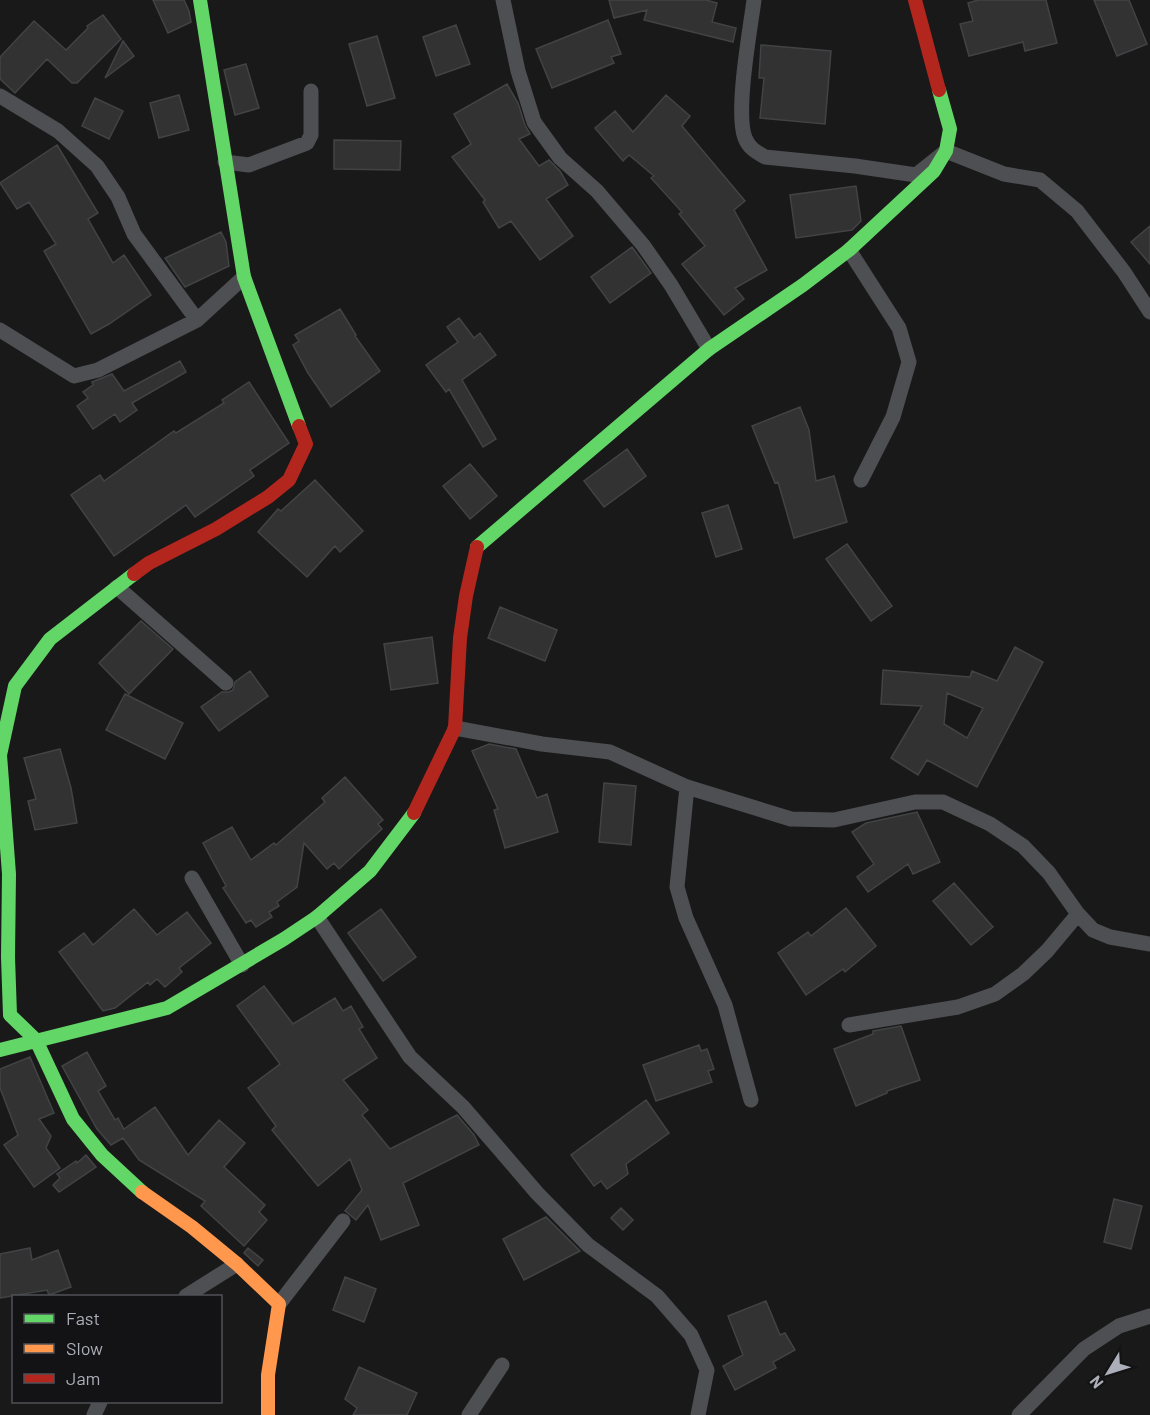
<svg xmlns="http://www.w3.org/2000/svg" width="1150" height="1415" font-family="Barlow,sans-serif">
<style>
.building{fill:#323233;stroke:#424345;stroke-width:1.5;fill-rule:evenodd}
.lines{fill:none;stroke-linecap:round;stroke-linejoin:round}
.street{stroke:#4e4f52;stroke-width:15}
.fast{stroke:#63d668;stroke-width:14}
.slow{stroke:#ff974d;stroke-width:14}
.jam{stroke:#b3261e;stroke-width:14}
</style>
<rect width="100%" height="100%" fill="#191919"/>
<path class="building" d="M153,0H184L189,11L191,22L168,33Z
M609,0H706L717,3L712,22L736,28L733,42L644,20L647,10L614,18Z
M978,0H1046L1057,43L1025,51L1023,42L969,56L960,24L973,21L968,3Z
M1094,0H1129L1147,44L1117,56Z
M103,15L121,39L77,83H72L47,59L15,93L0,79V57L34,21L66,50L88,28L87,26Z
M608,20L621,54L611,57L614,63L552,88L536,49Z
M456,25L470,64L436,76L423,37Z
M377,36L395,98L367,106L349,44Z
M123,41L134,56L105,78Z
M761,45L831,51L825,124L760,118L764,78H759Z
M246,64L259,108L235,115L224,70Z
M507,84L518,103L525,125L530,134L519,139L539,166L549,160L560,171L568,185L546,199L573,236L540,260L511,221L499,228L483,202L485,200L452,157L471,144L454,114Z
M179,95L189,130L159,138L150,103Z
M666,95L690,116L682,126L745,201L734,210L767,270L735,288L744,299L724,315L682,264L705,246L679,214L682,212L651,178L654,176L629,155L623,161L595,128L615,111L633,132Z
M95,98L123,111L109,139L82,126Z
M334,140L401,141L400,170L334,169Z
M57,145L98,213L88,219L113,263L124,255L151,295L109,324L91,334L44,251L56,244L29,202L17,209L0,183Z
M856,186L861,221L852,230L796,238L790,195Z
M1150,226V264L1131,242Z
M221,232L226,242L229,266L185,287L165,258Z
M632,247L651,273L610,303L591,277Z
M340,309L356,335L355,336L380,371L331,407L308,373L293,345L299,341L295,335Z
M459,318L474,338L480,333L496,355L462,380L496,439L483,447L449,389L446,392L426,365L458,342L447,327Z
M180,361L186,372L132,403L137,410L120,422L115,414L93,429L77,406L88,398L83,392L93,385L92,382L112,374L124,391Z
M249,382L289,443L250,470L254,476L195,517L186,505L114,556L71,495L100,475L104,481L174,431L176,433L224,403L222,400Z
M800,407L809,430L816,481L834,476L847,522L794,538L778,482L775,483L752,426Z
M627,449L646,476L604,507L584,481Z
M470,464L497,496L470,519L443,486Z
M315,480L363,531L340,552L335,546L307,577L258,532L278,509L281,511Z
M728,505L742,549L716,557L702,513Z
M847,544L892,606L871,621L826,559Z
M500,607L557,630L545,661L488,638Z
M141,621L173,649L129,694L99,663Z
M432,637L438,683L391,690L384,644Z
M1015,647L1043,662L977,787L927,760L918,775L891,758L922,706L881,704L883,670L970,677L972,671L997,681ZM947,693L983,708L967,738L944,724Z
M250,671L268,696L219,731L201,707L222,692H229L233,690L235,682Z
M125,694L183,723L165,759L106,730Z
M489,744L516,749L537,798L547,794L558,832L505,848L494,810L498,809L472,751Z
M60,749L71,788L77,823L35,830L28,801L36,799L24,758Z
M345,777L383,820L378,824L382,829L339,869L334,863L327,869L304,843L297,887L277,902L279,906L269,912L272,917L256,927L251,920L246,923L223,888L226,886L203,843L232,827L251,860L274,843L276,845L325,802L322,798Z
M604,783L636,786L631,845L599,842Z
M917,812L940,862L913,874L908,864L868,892L857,877L874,864L852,832L866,823Z
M954,883L993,927L971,945L933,901Z
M846,908L876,946L845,972L843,969L806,995L778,953L808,932L811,936Z
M134,909L157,935L187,912L211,943L179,968L182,972L165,987L157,979L150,985L148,982L115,1008L103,1011L59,952L84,933L93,945Z
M381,909L416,957L383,981L348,933Z
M264,986L293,1024L335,998L343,1011L351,1006L363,1027L359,1029L377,1058L343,1080L368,1110L362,1115L390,1149L457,1115L474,1135L479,1145L403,1183L419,1225L381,1240L368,1205L356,1220L345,1211L362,1190L350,1159L318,1186L272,1130L276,1126L248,1088L280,1064L237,1006Z
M901,1026L920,1080L887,1091V1093L856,1106L834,1049L873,1034V1031Z
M699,1045L701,1051L707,1049L714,1069L708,1071L712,1082L656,1101L643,1065Z
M87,1052L106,1086L98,1091L115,1120L118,1118L124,1129L155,1107L188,1155L219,1120L245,1143L224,1167L265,1205L259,1212L267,1220L244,1246L201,1206L205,1201L139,1160L123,1138L111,1145L97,1129L62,1066Z
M30,1057L54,1113L39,1119L51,1136L46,1148L60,1168L34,1187L4,1145L18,1135L0,1088V1069Z
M646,1100L669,1133L626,1164L628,1174L607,1189L601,1181L594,1186L571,1155Z
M86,1155L96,1167L59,1192L53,1185L60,1178L57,1174L76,1161L77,1163Z
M1114,1199L1142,1206L1131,1249L1104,1242Z
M621,1208L633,1220L623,1230L611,1218Z
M546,1217L580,1251L524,1280L503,1239Z
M30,1248L32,1260L58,1250L71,1287L49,1295L47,1290L0,1298V1254Z
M248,1248L263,1260L258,1266L244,1253Z
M345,1277L376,1289L364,1322L333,1310Z
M766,1301L780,1335L785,1333L795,1350L773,1362L776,1368L735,1390L723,1366L743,1355L728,1316Z
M359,1367L417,1393L407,1415H353L357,1408L345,1399Z"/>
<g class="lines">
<path class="street" d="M503,0L518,71L534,122L560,158L597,191L643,245L671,285L709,349
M754,0C750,31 735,112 745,138C749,148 756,152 765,157L855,166L916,175L946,151L1004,174L1040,180L1077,211L1124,272L1150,312
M0,96L58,131L97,166L118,197L134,234L197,320
M225,162L249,165L307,143L311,135V91
M849,250L899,328L909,362L893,417L861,480
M0,330L74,376L98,370L197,320L244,277
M117,587L226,683
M455,728L542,744L610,752L687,787L791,819L834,820L915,802H943L990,824L1023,846L1049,873L1078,914L1093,930L1110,937L1150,944
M687,787L677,887L686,918L725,1005L751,1100
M192,878L242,965
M317,917L410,1057L463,1107L537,1193L588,1245L657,1296L691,1335L707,1370L698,1415
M849,1025L958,1007L995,994L1023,974L1047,951L1078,914
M186,1296L237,1264
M279,1304L343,1221
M94,1415L100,1402
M469,1415L502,1365
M1019,1415L1084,1349L1119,1326L1150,1316"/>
<path class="fast" d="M200,0L244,277L299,426
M477,547L709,349L803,285L849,250L934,171L946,151L950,129L939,90
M134,574L50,639L15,686L0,755L9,874L8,957L10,1015L36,1040L73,1119L102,1155L142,1192
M0,1050L167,1008L284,939L317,917L370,871L414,813"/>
<path class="slow" d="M142,1192L192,1227L237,1264L279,1304L268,1375V1415"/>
<path class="jam" d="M915,0L939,90
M134,574L149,563L216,529L268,497L289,480L306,444L299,426
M414,813L455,728L460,638L466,596L477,547"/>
</g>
<rect x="12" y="1295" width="210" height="108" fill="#131315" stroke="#505157" stroke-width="1.5"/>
<rect x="24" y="1314" width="30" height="9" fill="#63d668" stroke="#505157" stroke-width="1.5"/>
<text x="66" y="1325" font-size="18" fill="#acafb9">Fast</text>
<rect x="24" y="1344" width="30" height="9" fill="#ff974d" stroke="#505157" stroke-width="1.5"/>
<text x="66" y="1355" font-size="18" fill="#acafb9">Slow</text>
<rect x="24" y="1374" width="30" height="9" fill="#b3261e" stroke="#505157" stroke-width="1.5"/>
<text x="66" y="1385" font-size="18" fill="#acafb9">Jam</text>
<g transform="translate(1108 1373) rotate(232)" stroke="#131315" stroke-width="4.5" paint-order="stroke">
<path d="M0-4.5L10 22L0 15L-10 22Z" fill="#acafb9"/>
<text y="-9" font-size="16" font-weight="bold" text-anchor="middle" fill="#acafb9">N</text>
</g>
</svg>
